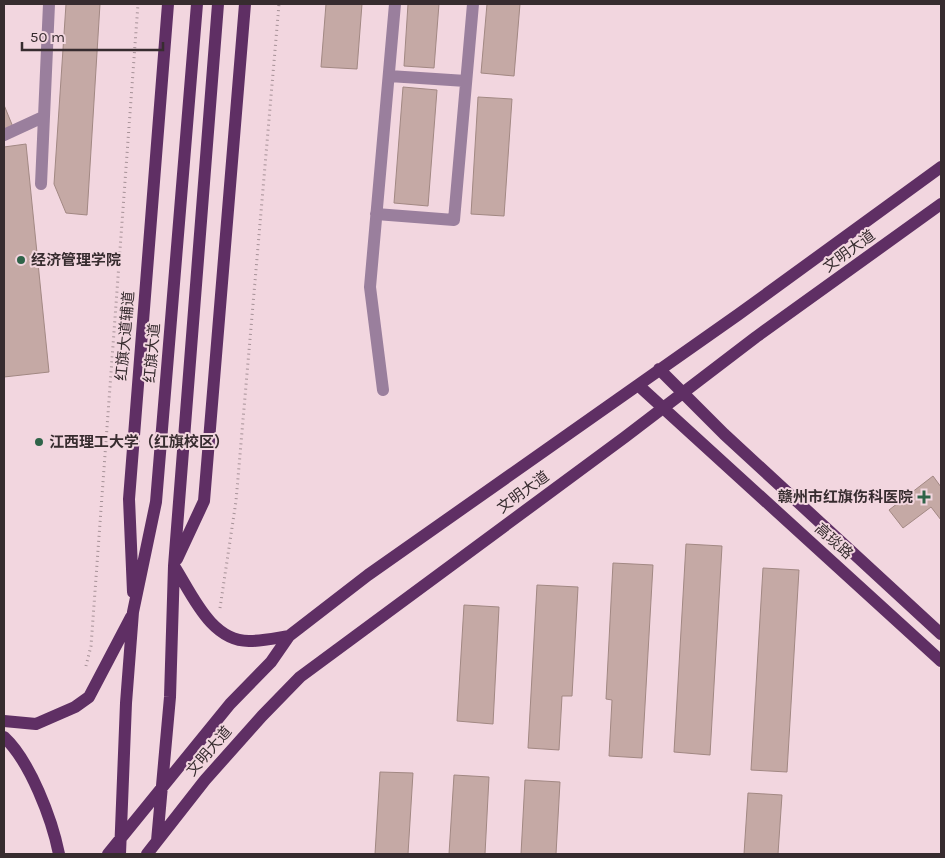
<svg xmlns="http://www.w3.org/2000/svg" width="945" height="858" font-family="Karla,'Noto Sans SC',sans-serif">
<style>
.building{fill:#c5a9a5;stroke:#a28883}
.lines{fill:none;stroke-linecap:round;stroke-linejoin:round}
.path{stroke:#a69197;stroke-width:3;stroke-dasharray:1 4;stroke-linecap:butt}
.minor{stroke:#9a7f9d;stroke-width:12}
.major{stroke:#5f2f64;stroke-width:12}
.poi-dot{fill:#2f6449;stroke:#f2d6df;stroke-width:2}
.labels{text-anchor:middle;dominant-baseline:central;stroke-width:4;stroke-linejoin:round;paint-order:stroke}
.street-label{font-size:15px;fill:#372c2f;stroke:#f2d6df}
.poi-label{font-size:15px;font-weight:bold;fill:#372c2f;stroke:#f2d6df;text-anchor:start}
</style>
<rect width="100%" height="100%" fill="#f2d6df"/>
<path class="building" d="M66,4H100L87,215L66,213L54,184Z
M326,4H362L357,69L321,67Z
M408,4H439L434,68L404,66Z
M487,4H520L514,76L481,73Z
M403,87L437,90L428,206L394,203Z
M478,97L512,99L504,216L471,214Z
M4,105L13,127L4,131Z
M26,144L49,372L4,377V147Z
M933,476L941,487V520L931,507L903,528L889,510Z
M686,544L722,546L710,755L674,752Z
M613,563L653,565L642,758L609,756L612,700L606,699Z
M763,568L799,570L787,772L751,770Z
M537,585L578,587L572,696H562L559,750L528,748Z
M464,605L499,607L493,724L457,721Z
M380,772L413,773L408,854H375Z
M454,775L489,777L485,854H449Z
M525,780L560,782L556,854H521Z
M748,793L782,795L778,854H744Z"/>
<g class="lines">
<path class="path" d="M220,608L236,501L279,4
M86,666L91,646L138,4"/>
<path class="minor" d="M389,76L466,81
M4,135L43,117
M41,184L49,4
M376,214L454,220L473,4
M383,390L370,287L395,4"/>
<path class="major" d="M659,369L724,434L941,634
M638,385L941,661
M177,559L204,501L245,4
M174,566C192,594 211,642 250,641C263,641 276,638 289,636
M133,592L129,499L168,4
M4,721L36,724L75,707L89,697L131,617
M4,737C30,761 52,819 59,854
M157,841L170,697L174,566L218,4
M108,854L230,704L271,662L289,636L368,575L739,314L941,167
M120,854L126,703L133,612L156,502L197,4
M147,854L205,780L262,716L300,677L625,437L756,337L941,204"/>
</g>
<g class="poi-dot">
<circle cx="21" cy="260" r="5"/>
<circle cx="39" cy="442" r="5"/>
<path d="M921.5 489.5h5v5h5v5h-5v5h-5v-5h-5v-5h5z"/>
</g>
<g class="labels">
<g class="street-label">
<text transform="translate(849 251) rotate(-36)">文明大道</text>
<text transform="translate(125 336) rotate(-85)">红旗大道辅道</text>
<text transform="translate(152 353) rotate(-85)">红旗大道</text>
<text transform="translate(523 492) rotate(-36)">文明大道</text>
<text transform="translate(834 541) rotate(42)">高琰路</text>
<text transform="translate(209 751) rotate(-49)">文明大道</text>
</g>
<g class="poi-label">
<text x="31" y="260">经济管理学院</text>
<text x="49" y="442">江西理工大学（红旗校区）</text>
<text x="913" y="497" text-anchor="end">赣州市红旗伤科医院</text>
</g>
</g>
<rect width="945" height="858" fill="none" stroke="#372c2f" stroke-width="10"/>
<path d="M22 42v8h141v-8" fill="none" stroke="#372c2f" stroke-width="2.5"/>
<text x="30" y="42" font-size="15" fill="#372c2f" stroke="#f2d6df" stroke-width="4" paint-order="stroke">50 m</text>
</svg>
